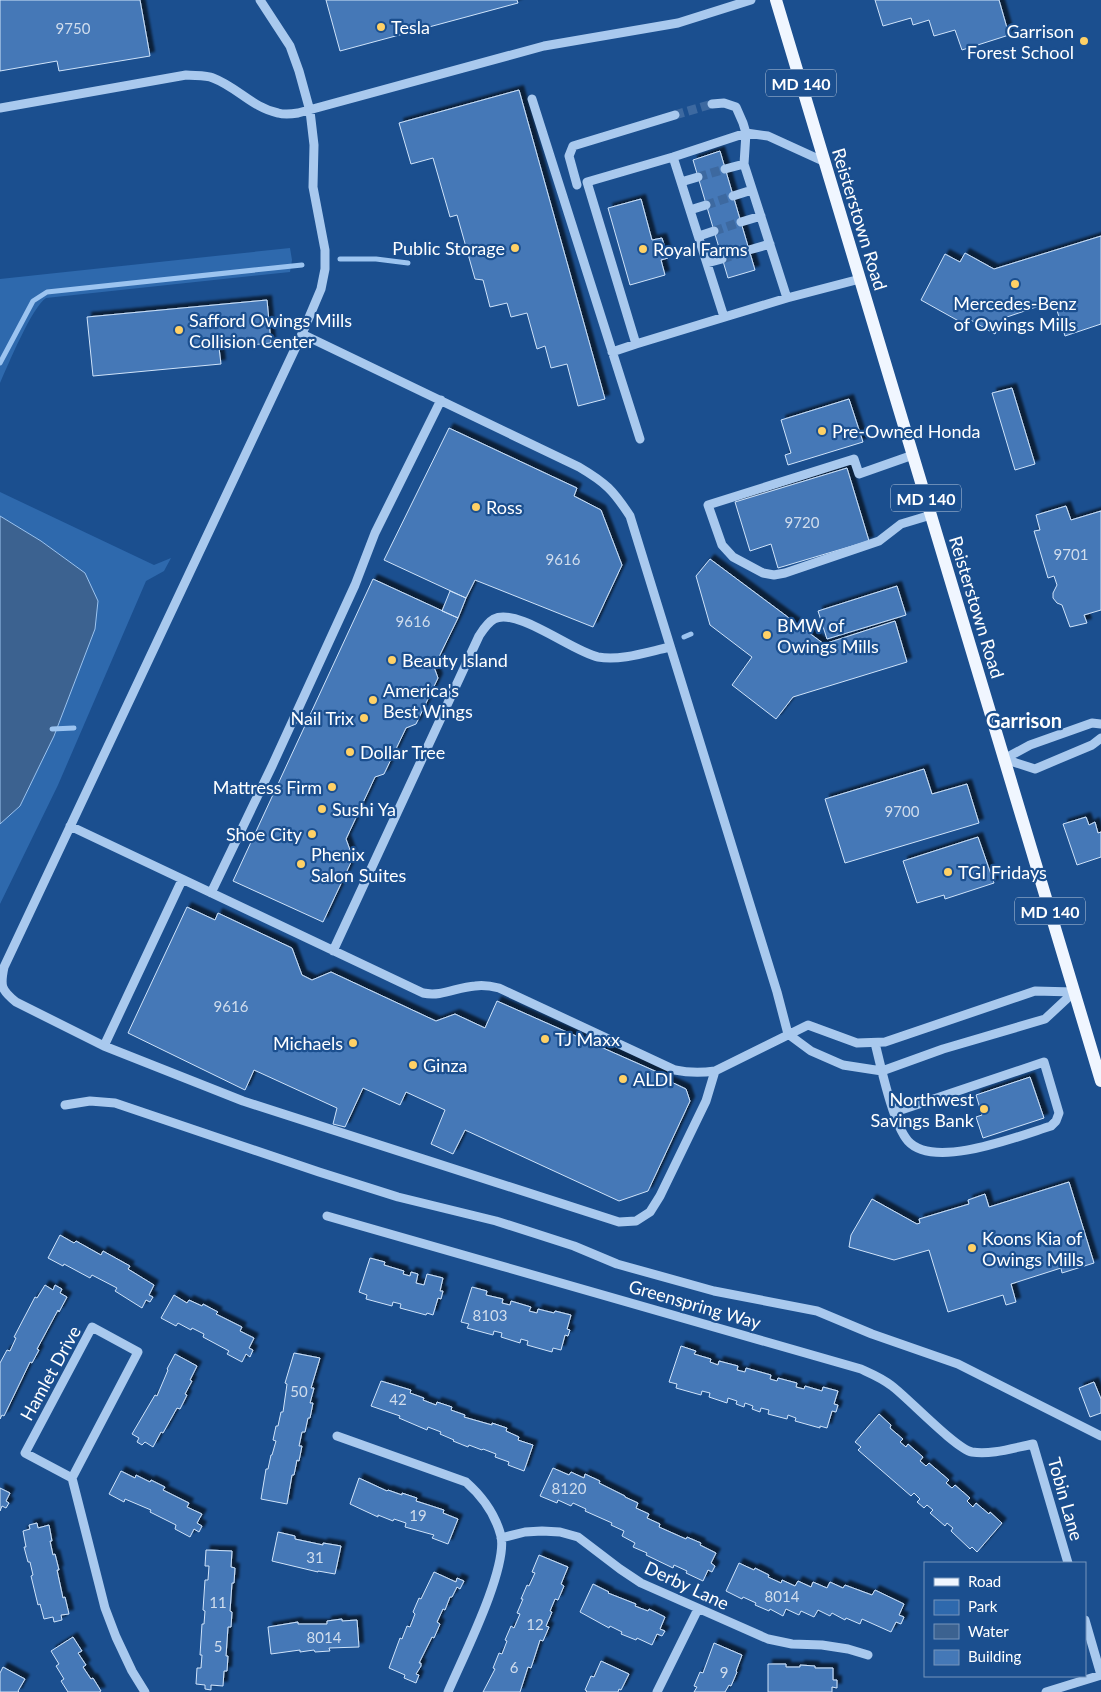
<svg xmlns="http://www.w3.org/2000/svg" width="1101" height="1692" font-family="Lato,sans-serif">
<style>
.green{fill:#2e69ad}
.water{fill:#3c6290;stroke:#9cc4f0}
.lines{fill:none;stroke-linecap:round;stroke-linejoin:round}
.stream{stroke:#9cc4f0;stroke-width:5}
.building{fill:#4478b7;stroke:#cfe3fa;filter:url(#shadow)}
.minor-tunnel{stroke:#3d69a0;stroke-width:9;stroke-dasharray:9 4.5;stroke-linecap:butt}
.minor{stroke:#a9c9ee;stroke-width:9}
.major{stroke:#f0f6ff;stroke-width:12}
.poi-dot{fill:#ffd166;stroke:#1b4f8f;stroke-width:2}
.labels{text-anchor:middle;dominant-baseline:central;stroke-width:4.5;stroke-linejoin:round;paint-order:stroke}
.number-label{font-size:15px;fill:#d0dded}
.shield{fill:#1b4f8f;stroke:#bbcadd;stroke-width:1}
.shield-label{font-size:16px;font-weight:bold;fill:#fff}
.poi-label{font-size:18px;fill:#fff;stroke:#1b4f8f;text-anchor:start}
.street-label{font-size:18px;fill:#fff;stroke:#1b4f8f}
.quarter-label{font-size:20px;font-weight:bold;fill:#fff;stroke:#1b4f8f}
</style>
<defs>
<filter id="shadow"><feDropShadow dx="4.5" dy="-4.5" stdDeviation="1" flood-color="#0009"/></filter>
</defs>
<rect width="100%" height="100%" fill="#1b4f8f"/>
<path class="green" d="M290,248L292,260L290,272L46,298C32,307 8,365 0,383V279Z
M0,492L154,565L171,558L164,571L146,581L58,785L0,904V824L20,806L54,736L95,629L85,573L41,541L0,516Z"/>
<path class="water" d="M0,516L41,541L85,573L98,601L95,629L54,736L20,806L0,824Z"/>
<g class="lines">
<path class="stream" d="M340,259H376L408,263
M0,363L33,301L47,292L302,265
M684,637L691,634
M52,729L74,728"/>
</g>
<path class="building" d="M0,0H140L150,56L59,71L57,61L0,71Z
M326,0H517L518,3L340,51Z
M875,0H999L1009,35L962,50L955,30L934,36L929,20L913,25L911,18L883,26Z
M519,90L605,399L578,406L567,364L551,368L545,346L537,349L527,313L511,317L507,303L490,307L483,280L475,279L457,215L450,217L433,158L411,164L399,123Z
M720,151L755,270L728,278L693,160Z
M641,199L652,240L662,238L668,258L661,260L665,275L630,285L608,208Z
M1101,236V324L1065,336L1054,301L1004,318L995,334L969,319L964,324L921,300L945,254L960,262L965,253L994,269Z
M267,300L271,343L219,348L221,364L93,376L87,317Z
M1012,388L1035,464L1015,470L992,393Z
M849,399L863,442L788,465L785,455L791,453L781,420Z
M449,428L577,488L574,496L601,510L622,565L593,627L475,580L466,598L384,560Z
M847,468L869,541L778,568L771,544L750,551L735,502Z
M1066,506L1071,520L1101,511V610L1084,615L1087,623L1070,627L1062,605L1057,603L1053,598V593L1057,585L1054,576L1048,578L1034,531L1040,530L1036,515Z
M710,559L824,644L895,621L907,662L793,697L776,719L732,685L752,657L710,625L696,576Z
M373,579L458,618L434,667L438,678L416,724L406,728L384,774L375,777L346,839L353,858L323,922L233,881Z
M897,586L906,615L827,639L818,611Z
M450,591L466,598L458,618L442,611Z
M924,769L932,794L967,784L979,823L845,863L825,799Z
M1086,817L1089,825L1095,822L1098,833L1101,832V857L1077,865L1063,824Z
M978,837L994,883L945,899L944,895L917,903L903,861Z
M187,907L215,920L218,913L292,948L302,975L312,980L331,972L436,1021L455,1014L485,1028L497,1001L664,1075L663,1078L686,1089L690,1101L648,1191L619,1201L465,1130L453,1154L431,1144L445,1110L406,1092L400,1105L363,1088L345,1127L333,1124L337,1108L254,1070L245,1090L128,1033Z
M1030,1077L1044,1118L983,1138L976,1117L982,1115L976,1095Z
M1069,1182L1094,1263L1062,1273L1061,1268L1011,1284L1016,1302L1006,1305L1003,1295L948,1312L929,1250L894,1260L849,1247L851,1235L872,1199L917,1224L920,1223L919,1219L969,1204L968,1200L985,1194L989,1207Z
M60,1235L74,1243L76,1241L101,1255L103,1251L130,1266L128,1269L154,1285L149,1295L153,1297L150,1302L146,1300L142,1308L115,1291L117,1288L92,1275L90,1278L64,1264L63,1266L48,1258Z
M370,1258L385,1262L384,1265L404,1271L403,1274L410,1276L411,1272L418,1274L416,1283L424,1285L427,1274L443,1278L440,1291H443L441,1299L438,1298L433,1315L427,1313L426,1315L400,1308L401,1304L393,1302L392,1306L366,1299L367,1295L359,1292Z
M45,1285L53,1290L55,1285L62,1289L60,1293L67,1297L59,1312L58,1310L37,1349L39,1350L32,1363L30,1362L4,1416L2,1415L0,1419V1363L7,1350L10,1351L16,1338L14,1337L35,1297L37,1298Z
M472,1287L487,1291L486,1295L503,1299L502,1303L510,1305L511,1301L531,1307L529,1311L537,1313L538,1309L554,1313L555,1311L571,1315L567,1329L570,1330L568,1336L565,1335L561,1350L553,1348L552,1352L527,1345L528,1341L521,1339L520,1343L501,1337L502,1333L494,1331L493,1335L467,1328L469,1324L461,1322Z
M174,1295L187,1303L189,1300L202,1306L203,1304L218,1312L216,1314L242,1327L240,1331L254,1338L249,1348L253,1350L250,1357L246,1354L242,1362L227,1354L229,1351L203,1337L204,1334L192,1328L191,1330L178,1323L176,1326L161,1318Z
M681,1346L696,1351L694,1354L711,1359L710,1362L718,1365L719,1361L738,1366L737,1370L745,1372L746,1368L771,1375L770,1379L777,1381L778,1378L797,1383L796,1387L804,1389L805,1386L822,1391L823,1387L838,1391L834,1404L838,1405L836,1412L832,1411L827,1428L820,1426V1428L795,1421L796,1418L788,1415L787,1419L768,1414L769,1410L761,1408L760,1412L752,1409L753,1406L745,1403L744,1407L736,1404L737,1401L728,1398L727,1403L709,1397L710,1393L702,1391L701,1395L676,1388L677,1384L669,1382Z
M294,1353L320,1358L311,1388H314L310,1403H313L310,1418H308L305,1432H302L299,1446H302L299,1461L297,1460L294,1475H292L287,1504L261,1499L266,1469H268L271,1455H272L276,1441L273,1440L276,1426H278L281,1412H283L287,1384L285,1383Z
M175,1354L197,1366L190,1380L192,1381L185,1394L187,1395L180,1409L177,1408L163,1433L161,1432L153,1447L145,1442L142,1445L137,1442L139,1438L132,1434L155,1395L157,1396L168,1370L167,1369Z
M381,1381L411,1390L410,1393L424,1398L423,1400L436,1405L437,1402L452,1407L451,1410L465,1415L464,1417L492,1425V1423L507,1428L506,1431L519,1437L518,1440L533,1445L524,1471L508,1465L509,1462L495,1457L496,1454L483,1449L482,1450L469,1445L468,1447L453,1441L454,1440L440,1434L441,1432L428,1427L427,1430L399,1418L400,1416L371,1406Z
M1094,1382L1101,1399V1413L1090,1417L1079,1388Z
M879,1414L891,1425L890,1428L903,1439L900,1442L906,1447L908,1444L923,1457L920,1461L926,1466L929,1463L949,1480L946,1483L952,1488L955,1485L970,1498L967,1501L973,1507L976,1503L989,1514L990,1512L1002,1523L977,1552L972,1547L970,1549L951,1531L953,1528L947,1523L945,1526L930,1513L933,1510L927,1505L924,1508L917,1502L920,1499L914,1493L911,1496L858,1450L861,1447L855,1442Z
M553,1468L569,1475L571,1472L584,1478L585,1474L600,1481L599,1483L625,1496V1497L638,1503L636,1508L649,1514L647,1518L660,1524L659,1527L686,1539L687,1537L701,1543L700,1545L716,1553L711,1563L715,1566L712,1572L708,1570L703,1581L686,1573L687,1571L674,1565L673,1568L646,1555L647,1553L633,1547L635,1543L622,1536L624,1531L611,1525L612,1523L585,1511L586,1509L573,1503L571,1506L558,1500L557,1503L540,1496Z
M121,1471L135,1478L136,1475L150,1482L151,1480L165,1487L163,1490L189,1503L187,1507L202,1514L197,1523L202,1526L199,1532L194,1529L190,1537L175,1529L176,1525L150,1512L151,1510L125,1499L124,1502L109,1494Z
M359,1478L387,1491L388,1490L402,1495V1493L417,1498L416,1501L444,1510L443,1513L458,1519L448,1544L432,1538L434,1535L405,1527L406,1523L394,1519L393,1521L378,1515V1517L350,1504Z
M0,1488L10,1493L6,1501L9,1503L6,1508L2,1506L0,1511Z
M37,1523L38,1528L49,1525L52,1541H50L53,1555L55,1554L59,1570H57L63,1598L65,1597L69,1614L61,1615L62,1620L54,1622L53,1617L44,1619L40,1604L38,1605L31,1576L33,1575L30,1562H28L24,1547H26L23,1531L30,1529L29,1525Z
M278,1532L295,1536V1539L323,1545V1543L341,1546L335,1574L318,1571V1572L272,1561Z
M206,1550L232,1551L231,1567L235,1568L234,1583H232L230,1611L232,1612L231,1627H228L226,1656H228L227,1671H224L223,1686L211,1685V1690L205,1689V1685L196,1684L197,1668H201L202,1655H200L202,1624H204L205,1611L203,1610L205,1580H208L209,1566H205Z
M539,1555L568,1567L561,1584L564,1586L558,1600L555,1599L550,1611L552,1612L546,1626L549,1627L543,1641L540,1640L531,1668L528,1667L520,1692H483L495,1669L493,1668L499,1653L502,1654L507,1641L505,1640L511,1626L514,1628L520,1614L517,1613L523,1599H521L527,1585L529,1586L535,1573L532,1572Z
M739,1563L754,1570L755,1568L769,1575L768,1577L781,1583L782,1580L795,1586L798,1581L811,1587L813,1582L827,1588L830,1582L843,1588L845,1585L872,1595L875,1590L904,1604L899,1615L904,1617L901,1624L896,1622L891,1632L862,1619L860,1624L846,1618L845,1620L832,1613L830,1616L818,1610L814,1617L801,1611L799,1615L786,1609L783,1616L770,1609L769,1611L755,1605L756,1603L743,1597L742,1599L726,1591Z
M434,1572L456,1582L457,1578L464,1581L460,1589L457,1587L452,1597H450L445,1610L443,1609L437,1622L440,1624L434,1638L432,1637L419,1663H421V1666L416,1674L419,1675L416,1683L404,1678L405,1675L389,1668L400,1638L402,1639L407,1626L410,1627L415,1614L413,1612L419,1598L421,1599Z
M593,1584L609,1592L608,1593L636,1604L635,1606L648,1611L649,1609L665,1617L660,1629L665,1631L662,1636L657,1634L652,1645L637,1638L636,1640L621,1634L622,1632L610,1626L609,1628L580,1612Z
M342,1619V1621L357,1620L359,1647L329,1648L330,1651L315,1652L314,1650L300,1652V1650L271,1654L268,1627L298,1622V1624H327V1621Z
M73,1637L82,1651L78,1653L86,1665L83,1667L91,1679L93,1678L101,1691L99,1692H68L61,1681L64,1679L56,1666L59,1664L51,1651Z
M714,1643L742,1655L736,1671L737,1672L731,1686L729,1685L725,1692H694L697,1687L694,1686L700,1672L703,1673Z
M601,1661L629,1674L621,1690L619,1689L618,1692H586L587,1691L585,1690L591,1676L594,1677Z
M768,1664H786V1667H800V1665L815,1666V1668H833V1680H837V1688L832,1687V1692H768Z
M3,1667L25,1679L18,1691L19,1692H0V1673Z"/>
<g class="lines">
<path class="minor-tunnel" d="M675,115L712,104
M698,177L725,169
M706,205L733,196
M714,231L741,222
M722,259L749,250"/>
<path class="minor" d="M260,0L290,46L299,71L310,111L314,145L313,187L325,250V269L321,289L302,334L4,967C0,986 1,990 16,1002L104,1046L243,1101L619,1222L636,1221L650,1212L660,1196L706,1101L715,1071
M532,99L640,439
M712,104L724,103L736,107L743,123L746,133L744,164L787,298
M0,108L186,75C195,76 206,75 213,78C237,87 253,108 278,113C285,115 292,114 298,113L544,46L678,23L751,0
M673,157L724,317
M825,162L768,136L746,133L673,157L587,182L636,344L787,298L860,279
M725,169L744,164
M681,182L698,177
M577,185L569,156L573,146L675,115
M733,196L752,190
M690,210L706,205
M741,222L761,216
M699,236L714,231
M749,250L770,244
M707,263L722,259
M302,334L579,467C606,483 613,490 630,516L777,992L788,1034L811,1051L843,1065L882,1071L943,1049L1045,1019L1074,992
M612,352L636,344
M913,455L859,474L854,459L708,505L722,545L733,557L763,573L774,575L785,573L879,541L901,524L931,515
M1004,759L1035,769L1092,745L1101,738
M1004,759L1030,745L1092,723L1101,724
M70,826L423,993C442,997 457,987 475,986C483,985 491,986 499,988L675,1070C689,1073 701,1073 715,1071L808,1025L857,1043L885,1042L1035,991L1074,992
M211,893L272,766L355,585L375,533L441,400
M333,951L479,636C483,630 487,623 494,619C517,607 573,652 598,657C621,661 647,652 670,647
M875,1043C881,1067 893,1124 908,1141C934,1170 1019,1136 1051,1126L1056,1121L1059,1113L1044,1062L895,1112
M104,1046L182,880
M65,1105L90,1101L115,1103L319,1172L398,1197L496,1221L574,1246L617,1264L714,1291L817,1311L872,1334L958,1364L1101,1436
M327,1216L861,1369C872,1374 882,1378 892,1386C908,1398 956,1449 972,1452C991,1455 1013,1448 1033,1444L1068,1563
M337,1436L466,1482C483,1497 495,1513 501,1536C508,1569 462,1659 448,1692
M72,1478L25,1453L92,1327L138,1352L72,1478L105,1608L116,1637L132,1671L145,1692
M501,1538L525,1532L542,1531L560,1532L578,1537L620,1569L641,1583L768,1639L792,1644L822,1645L848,1649L868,1655
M657,1692L698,1609
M1046,1692L1101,1675L1085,1620"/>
<path class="major" d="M776,0L1101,1081"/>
</g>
<g class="poi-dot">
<circle cx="381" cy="27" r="5"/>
<circle cx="1084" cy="41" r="5"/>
<circle cx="515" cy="248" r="5"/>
<circle cx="643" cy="249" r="5"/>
<circle cx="1015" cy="284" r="5"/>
<circle cx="179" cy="330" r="5"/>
<circle cx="822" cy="431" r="5"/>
<circle cx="476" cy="507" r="5"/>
<circle cx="767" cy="635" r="5"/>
<circle cx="392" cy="660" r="5"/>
<circle cx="373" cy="700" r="5"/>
<circle cx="364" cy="718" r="5"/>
<circle cx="350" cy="752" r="5"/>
<circle cx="332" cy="787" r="5"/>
<circle cx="322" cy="809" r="5"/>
<circle cx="312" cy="834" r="5"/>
<circle cx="301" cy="864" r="5"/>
<circle cx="948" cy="872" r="5"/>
<circle cx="545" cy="1039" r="5"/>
<circle cx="353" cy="1043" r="5"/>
<circle cx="413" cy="1065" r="5"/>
<circle cx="623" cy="1079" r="5"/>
<circle cx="984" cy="1109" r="5"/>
<circle cx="972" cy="1248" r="5"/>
</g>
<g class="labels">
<g class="number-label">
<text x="73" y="28">9750</text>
<text x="802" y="522">9720</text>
<text x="1071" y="554">9701</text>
<text x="563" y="559">9616</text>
<text x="413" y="621">9616</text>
<text x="902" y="811">9700</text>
<text x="231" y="1006">9616</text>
<text x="490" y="1315">8103</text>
<text x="299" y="1391">50</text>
<text x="398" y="1399">42</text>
<text x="569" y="1488">8120</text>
<text x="418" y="1515">19</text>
<text x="315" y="1557">31</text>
<text x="782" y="1596">8014</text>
<text x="218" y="1602">11</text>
<text x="535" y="1624">12</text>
<text x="324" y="1637">8014</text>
<text x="218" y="1646">5</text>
<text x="514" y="1667">6</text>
<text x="724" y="1672">9</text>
</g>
<g class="shield">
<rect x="766" y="69.5" width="70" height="27" rx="4"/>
<rect x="891" y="484.5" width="70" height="27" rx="4"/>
<rect x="1015" y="897.5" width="70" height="27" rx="4"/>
</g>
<g class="shield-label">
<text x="801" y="83">MD 140</text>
<text x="926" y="498">MD 140</text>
<text x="1050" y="911">MD 140</text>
</g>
<g class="poi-label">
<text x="391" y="27">Tesla</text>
<text x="1074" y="31" text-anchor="end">Garrison<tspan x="1074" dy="21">Forest School</tspan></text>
<text x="505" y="248" text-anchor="end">Public Storage</text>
<text x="653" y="249">Royal Farms</text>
<text x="1015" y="303" text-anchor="middle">Mercedes-Benz<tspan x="1015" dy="21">of Owings Mills</tspan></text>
<text x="189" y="320">Safford Owings Mills<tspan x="189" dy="21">Collision Center</tspan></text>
<text x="832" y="431">Pre-Owned Honda</text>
<text x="486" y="507">Ross</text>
<text x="777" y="625">BMW of<tspan x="777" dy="21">Owings Mills</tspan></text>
<text x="402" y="660">Beauty Island</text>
<text x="383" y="690">America's<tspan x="383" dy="21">Best Wings</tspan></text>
<text x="354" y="718" text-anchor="end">Nail Trix</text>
<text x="360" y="752">Dollar Tree</text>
<text x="322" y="787" text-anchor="end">Mattress Firm</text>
<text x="332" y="809">Sushi Ya</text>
<text x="302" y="834" text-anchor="end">Shoe City</text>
<text x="311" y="854">Phenix<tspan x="311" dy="21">Salon Suites</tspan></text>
<text x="958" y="872">TGI Fridays</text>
<text x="555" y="1039">TJ Maxx</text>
<text x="343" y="1043" text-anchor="end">Michaels</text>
<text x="423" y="1065">Ginza</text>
<text x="633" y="1079">ALDI</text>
<text x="974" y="1099" text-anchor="end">Northwest<tspan x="974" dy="21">Savings Bank</tspan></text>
<text x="982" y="1238">Koons Kia of<tspan x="982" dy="21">Owings Mills</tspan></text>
</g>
<g class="street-label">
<text transform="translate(860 219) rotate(73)">Reisterstown Road</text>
<text transform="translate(977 607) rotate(73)">Reisterstown Road</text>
<text transform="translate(695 1304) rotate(16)">Greenspring Way</text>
<text transform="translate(50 1373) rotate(-61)">Hamlet Drive</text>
<text transform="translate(1066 1499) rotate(74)">Tobin Lane</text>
<text transform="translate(687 1585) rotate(25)">Derby Lane</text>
</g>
<g class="quarter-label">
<text x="1024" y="720">Garrison</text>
</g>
</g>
<rect x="924" y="1562" width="162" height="115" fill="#1b4f8f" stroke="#7695bc"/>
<rect x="934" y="1578" width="25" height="8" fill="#f0f6ff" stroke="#7695bc"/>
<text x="968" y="1587" font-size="15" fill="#ffffff">Road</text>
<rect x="934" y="1600" width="25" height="15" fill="#2e69ad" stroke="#7695bc"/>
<text x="968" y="1612" font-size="15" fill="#ffffff">Park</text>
<rect x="934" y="1624" width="25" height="15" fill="#3c6290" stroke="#7695bc"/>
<text x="968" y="1637" font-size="15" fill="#ffffff">Water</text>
<rect x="934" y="1650" width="25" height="15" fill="#4478b7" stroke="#7695bc"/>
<text x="968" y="1662" font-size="15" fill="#ffffff">Building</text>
</svg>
